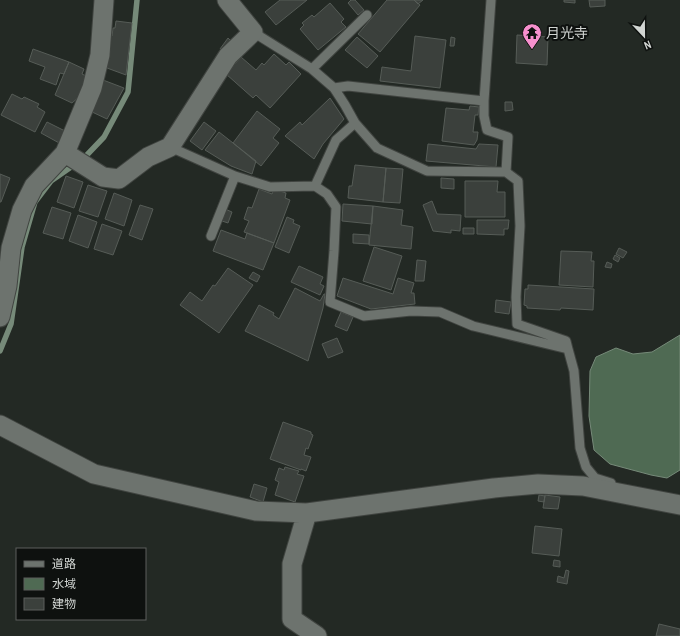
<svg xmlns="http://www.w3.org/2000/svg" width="680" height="636" font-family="'Archivo Narrow','Noto Sans JP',sans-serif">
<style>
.water{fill:#4f6a53;stroke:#768a79}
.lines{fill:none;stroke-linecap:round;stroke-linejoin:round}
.stream{stroke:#768a79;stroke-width:5.5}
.building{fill:#3b403c;stroke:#565c57}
.service-casing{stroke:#404440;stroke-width:11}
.minor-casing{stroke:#404440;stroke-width:21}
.service{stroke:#6d736e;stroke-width:9}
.minor{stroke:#6d736e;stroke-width:19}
.labels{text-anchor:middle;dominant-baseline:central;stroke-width:4;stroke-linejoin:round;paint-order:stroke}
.poi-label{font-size:14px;fill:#d1d5d2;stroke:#0e110f;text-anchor:start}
</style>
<rect width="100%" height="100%" fill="#232924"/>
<path class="water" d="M680,335V470L667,478L651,475L610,464L594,450L589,416L590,371L596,357L616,348L633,354L652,352Z"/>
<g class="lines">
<path class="stream" d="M84,158L104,137L128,92L137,0
M0,351L11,324L22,247L35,202L51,181L74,165"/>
</g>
<path class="building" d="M280,0H307L276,25L265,12Z
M351,0H355L364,10L358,15L348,3Z
M387,0H414L420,5L380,52L358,34Z
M414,0H423L418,4Z
M564,0H575V3L564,2Z
M589,0H605V6L590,7Z
M330,3L344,19L341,22L346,27L318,50L300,29L304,25L302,23L312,15L314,17Z
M116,21L132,23L126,75L107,68L110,35L112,36L113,28H115Z
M517,35L548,37L547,65L516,63Z
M415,36L446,40L440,88L380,81L382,67L411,71Z
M357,37L378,56L367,68L345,50Z
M451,37L455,38L454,46H450Z
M228,38L231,41L223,52L220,49Z
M33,49L69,62L64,74L60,73L56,85L40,79L45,67L29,61Z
M274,54L286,65L289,62L301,74L270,108L256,95L253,98L226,74L241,57L256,70L262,63L264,65Z
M69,62L84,69L82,74L88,77L79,97L72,103L55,95Z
M103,80L124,88L107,119L90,111Z
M12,94L22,99L24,97L39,104L37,107L45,112L35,132L1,115Z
M330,98L344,119L323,144L314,159L285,136L300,122L302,125Z
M505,102H512L513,110L505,111Z
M470,106L479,107L478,115H475L473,132H478L477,140L474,145L442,141L446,108L469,110Z
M257,111L280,129L273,138L279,143L261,166L233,143Z
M47,122L67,132L61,144L41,133Z
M204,122L216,131L202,150L190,141Z
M219,132L256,161L252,174L231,166L205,150Z
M428,144L476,149L479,144L498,145L496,167L426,161Z
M355,165L386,168L383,202L348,198L349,186H352Z
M386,168L403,169L400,203L383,202Z
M0,174L10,178L1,202H0Z
M66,176L83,182L74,208L57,202Z
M441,178L454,179V189L441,188Z
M465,181H498L497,192H505V217H465Z
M88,185L107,191L98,217L79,211Z
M259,189L272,194L274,189L286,193L285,198L290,200L274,243L244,232L249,221L244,219L248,207L252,208Z
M114,193L132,200L124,226L105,219Z
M432,201L437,214L461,215L460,231L451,230V233L433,231L423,205Z
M343,204L373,206L372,224L342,221Z
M140,205L153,209L142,240L129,235Z
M373,206L403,210L401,225L413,227L411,249L369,245Z
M52,207L71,213L63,239L43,233Z
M225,209L232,212L228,223L222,221Z
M78,215L97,222L88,248L69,241Z
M287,217L294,220L293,223L300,226L289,253L275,247Z
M477,220H509L508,229H504V235L477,234Z
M102,224L122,231L113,255L94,249Z
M463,228H474V234H463Z
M221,230L245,239L247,233L274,243L263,270L213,251Z
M353,234L369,235V244L353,243Z
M374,247L402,256L391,290L363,281Z
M619,248L627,252L623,258L616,254Z
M561,251L592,252L591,261H594L593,287L559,285Z
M615,255L620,258L618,262L613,259Z
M417,260L426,261L424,281H415Z
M607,262L612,264L611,268L605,267Z
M299,266L323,277L320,284L324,286L320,295L291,282Z
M228,268L253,285L219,333L180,305L190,292L202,301L213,285L215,286Z
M253,272L260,276L257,282L249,278Z
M343,278L393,294L398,278L414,283L411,293H414L415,304L371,309L337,296Z
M528,285L594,289L593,310L561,308L560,310L527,308V306L524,305L525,289H528Z
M295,288L320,301L324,294H325L323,308L308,361L245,331L259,305L274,313L273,315L279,319Z
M496,300L511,302L509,314L495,312Z
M341,312L353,317L347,331L335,326Z
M337,338L343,352L328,358L322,344Z
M283,422L311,432V434L313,435L308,449L306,448L304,455L311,457L306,471L301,469V470L270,459Z
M285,467L299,471L297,474L304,476L295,502L275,495L279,482L275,480L279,468L284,470Z
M254,484L267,488L263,502L250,497Z
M539,495L545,496L544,502L538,501Z
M545,495L560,497L558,509L543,508Z
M535,526L562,529L559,556L532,553Z
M554,560L560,561V567L553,566Z
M566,570L569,571L567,584L557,582L558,576L564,578Z
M659,624L680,629V636H656Z"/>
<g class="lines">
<g class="service-casing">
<path id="service" d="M253,32L312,69L334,88L345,105L355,123L377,148L427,171L506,172
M312,69L367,15
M334,88L348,86L484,101L491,0
M484,101V116L487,130L508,137L506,172L518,181L520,226L516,297L517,324L566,341L568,349
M170,147L235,176L270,187L315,186L327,194L336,207L334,251L330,302L364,316L411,311L440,312L473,326L568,349L574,371L580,448L586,467L595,478L611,483
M315,186L336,140L355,123
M211,236L235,176"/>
</g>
<g class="minor-casing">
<path id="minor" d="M65,153L92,88L100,55L104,0
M0,317L7,286L11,248L22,210L34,186L65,153L103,177L119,179L148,157L170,147L228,56L253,32L227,0
M0,425L94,474L256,511L307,513L494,488L538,484L583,486L680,505
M307,513L292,564V619L317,636"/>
</g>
<use href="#service" class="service"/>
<use href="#minor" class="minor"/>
</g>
<defs>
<g id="temple-pin" transform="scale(1)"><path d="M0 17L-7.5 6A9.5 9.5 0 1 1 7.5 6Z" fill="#f790ce" stroke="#0e110f"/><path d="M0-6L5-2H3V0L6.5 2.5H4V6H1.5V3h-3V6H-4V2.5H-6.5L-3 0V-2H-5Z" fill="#111"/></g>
</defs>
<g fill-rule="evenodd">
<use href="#temple-pin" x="532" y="33"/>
</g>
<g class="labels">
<g class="poi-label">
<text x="546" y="33">月光寺</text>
</g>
</g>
<rect x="16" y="548" width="130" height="72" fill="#0e110f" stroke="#5c5f5d"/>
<rect x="24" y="561" width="20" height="6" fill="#6d736e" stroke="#5c5f5d"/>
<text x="52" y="568" font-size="12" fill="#d1d5d2">道路</text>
<rect x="24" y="578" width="20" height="12" fill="#4f6a53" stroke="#5c5f5d"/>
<text x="52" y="588" font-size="12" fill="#d1d5d2">水域</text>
<rect x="24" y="598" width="20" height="12" fill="#3b403c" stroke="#5c5f5d"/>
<text x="52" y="608" font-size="12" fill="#d1d5d2">建物</text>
<g transform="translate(644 36) rotate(158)" stroke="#0e110f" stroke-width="3" paint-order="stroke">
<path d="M0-3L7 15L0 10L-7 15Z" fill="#d1d5d2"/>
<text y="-6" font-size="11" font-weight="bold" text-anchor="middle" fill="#d1d5d2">N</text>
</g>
</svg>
